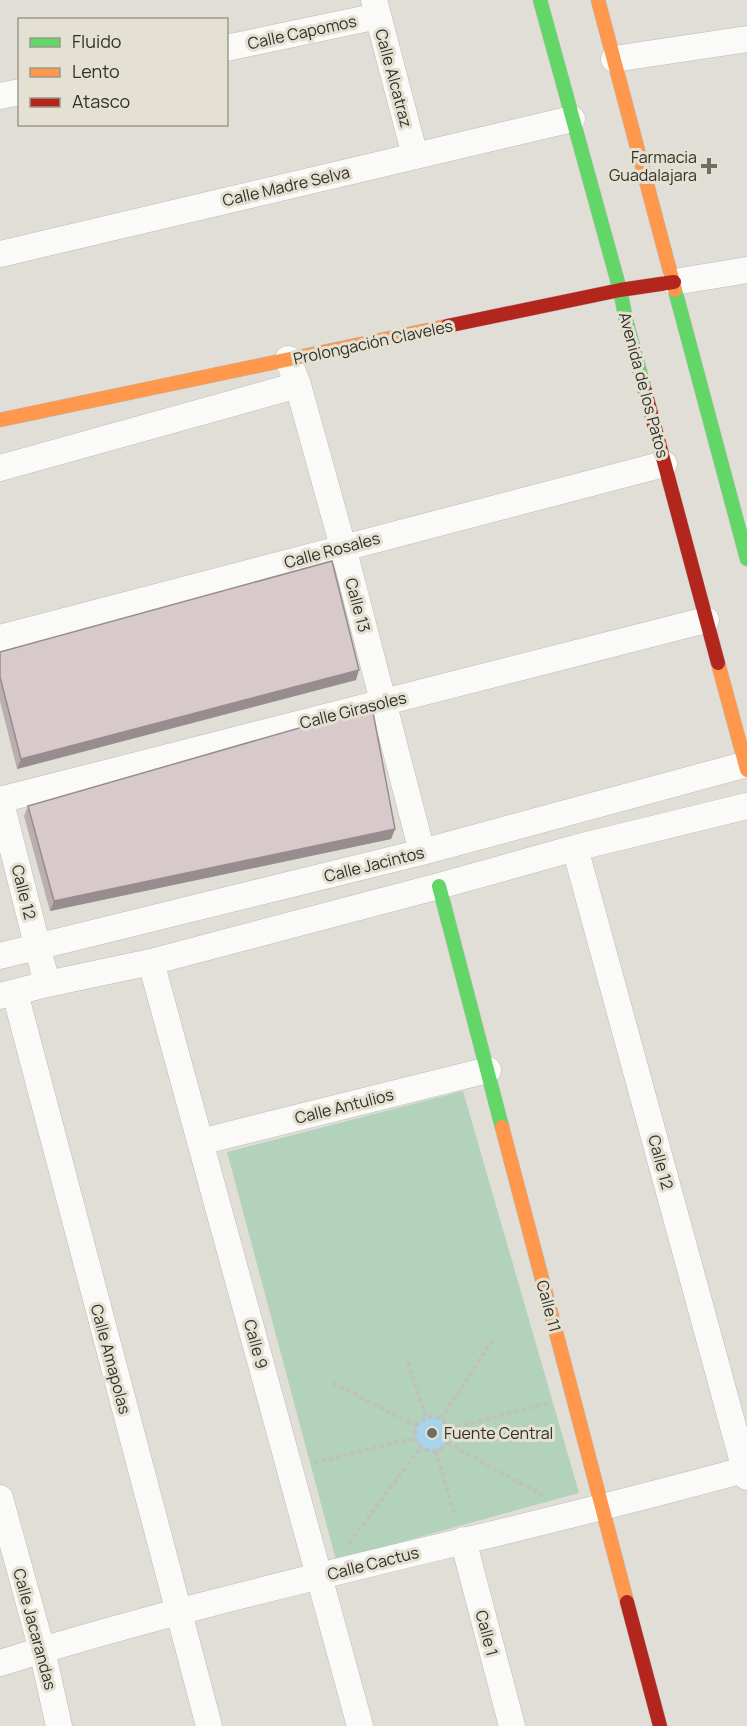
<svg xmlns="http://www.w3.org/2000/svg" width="747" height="1726" font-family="Manrope,sans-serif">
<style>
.green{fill:#b2d2bc}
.water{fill:#a6d4ec}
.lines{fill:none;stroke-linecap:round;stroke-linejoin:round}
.street-casing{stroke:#bcbbb5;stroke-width:27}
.fast-casing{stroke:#bcbbb5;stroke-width:15}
.slow-casing{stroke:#bcbbb5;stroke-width:15}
.jam-casing{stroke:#bcbbb5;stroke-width:15}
.path{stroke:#c0c0bd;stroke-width:4;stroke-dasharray:4.5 3;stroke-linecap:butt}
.street{stroke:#fafaf9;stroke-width:26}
.fast{stroke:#63d668;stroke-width:14}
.slow{stroke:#ff974d;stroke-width:14}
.jam{stroke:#b3261e;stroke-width:14}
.wall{fill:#baaeaf}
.shaded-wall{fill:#978d8f}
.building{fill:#d8cacc;stroke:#978d8f;stroke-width:1.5}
.poi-dot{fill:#6e6d66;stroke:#e4e1d2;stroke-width:2}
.labels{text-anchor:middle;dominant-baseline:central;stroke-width:6;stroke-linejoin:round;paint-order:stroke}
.street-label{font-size:16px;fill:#31302a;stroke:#e4e1d2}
.poi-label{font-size:16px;fill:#31302a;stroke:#e4e1d2;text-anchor:end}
</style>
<rect width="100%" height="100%" fill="#e0ded6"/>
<path class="green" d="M463,1091L579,1493L336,1560L227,1152Z"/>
<path class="water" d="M415 1433a17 17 0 1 1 34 0a17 17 0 1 1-34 0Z"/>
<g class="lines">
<g class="street-casing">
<path id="street" d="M374,0L415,156
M226,48L378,16
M614,59L747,39
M0,96L20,92
M0,254L572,119
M674,282L747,270
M288,359L298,385L343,547L422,852
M0,468L298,385
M0,638L664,464
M0,799L47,984
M0,800L706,620
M575,848L747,1477
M0,956L422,852L747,764
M151,962L360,1726
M15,993L209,1726
M0,996L47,984L151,962L439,886L575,848L747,806
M200,1142L488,1070
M0,1498L42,1650L59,1726
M463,1540L512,1726
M0,1663C246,1586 499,1538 747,1469"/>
</g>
<g class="fast-casing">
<path id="fast" d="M540,0L620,290L626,320L645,391
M675,290L747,559
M439,886L502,1127"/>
</g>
<g class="slow-casing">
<path id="slow" d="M598,0L675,290
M0,420L447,326
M718,663L747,770
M502,1127L627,1602"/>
</g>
<g class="jam-casing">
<path id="jam" d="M447,326L620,290L674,282
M645,391L718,663
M627,1602L660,1726"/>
</g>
<path class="path" d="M408,1362L426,1417
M333,1383L416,1426
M415 1434a17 17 0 1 1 34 0a17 17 0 1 1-34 0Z
M441,1419L493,1339
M449,1429L547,1403
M447,1443L544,1496
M436,1451L455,1516
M314,1463L415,1438
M349,1543L421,1447"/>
<use href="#street" class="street"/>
<use href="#fast" class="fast"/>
<use href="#slow" class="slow"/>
<use href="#jam" class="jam"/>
</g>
<path class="wall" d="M0,652L356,680L17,769L0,701Z
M28,806L395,829L391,839L50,911L24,816Z"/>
<path class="shaded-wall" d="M359,670L356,680L17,769L21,759Z
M395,829L391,839L50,911L54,901Z"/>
<path class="building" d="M332,561L359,670L21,759L0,677V652Z
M372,707L395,829L54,901L28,806Z"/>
<g class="poi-dot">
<path d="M706 157h6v6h6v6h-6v6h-6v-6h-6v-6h6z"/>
<circle cx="432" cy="1433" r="6"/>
</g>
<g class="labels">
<g class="street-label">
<text transform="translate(302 32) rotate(-12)">Calle Capomos</text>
<text transform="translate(394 78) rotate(75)">Calle Alcatraz</text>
<text transform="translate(286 186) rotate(-13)">Calle Madre Selva</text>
<text transform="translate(373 342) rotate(-12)">Prolongación Claveles</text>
<text transform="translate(644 385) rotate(75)">Avenida de los Patos</text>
<text transform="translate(332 550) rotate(-15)">Calle Rosales</text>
<text transform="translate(358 605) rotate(75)">Calle 13</text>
<text transform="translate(353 710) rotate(-14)">Calle Girasoles</text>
<text transform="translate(374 864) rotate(-14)">Calle Jacintos</text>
<text transform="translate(24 892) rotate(76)">Calle 12</text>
<text transform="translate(344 1106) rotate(-14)">Calle Antulios</text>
<text transform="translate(661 1162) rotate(75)">Calle 12</text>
<text transform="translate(549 1306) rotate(75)">Calle 11</text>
<text transform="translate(256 1344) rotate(75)">Calle 9</text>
<text transform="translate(111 1359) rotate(75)">Calle Amapolas</text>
<text transform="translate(373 1563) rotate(-14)">Calle Cactus</text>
<text transform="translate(35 1629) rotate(75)">Calle Jacarandas</text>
<text transform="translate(487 1633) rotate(75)">Calle 1</text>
</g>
<g class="poi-label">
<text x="697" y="157">Farmacia<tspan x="697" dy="18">Guadalajara</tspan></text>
<text x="444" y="1433" text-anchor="start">Fuente Central</text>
</g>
</g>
<rect x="18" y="18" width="210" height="108" fill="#e4e1d2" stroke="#9c9a8f" stroke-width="1.5"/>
<rect x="30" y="38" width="30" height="9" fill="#63d668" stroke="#9c9a8f" stroke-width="1.5"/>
<text x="72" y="48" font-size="18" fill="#31302a">Fluido</text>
<rect x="30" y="68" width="30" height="9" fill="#ff974d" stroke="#9c9a8f" stroke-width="1.5"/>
<text x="72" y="78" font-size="18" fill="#31302a">Lento</text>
<rect x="30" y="98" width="30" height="9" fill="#b3261e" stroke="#9c9a8f" stroke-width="1.5"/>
<text x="72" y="108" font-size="18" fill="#31302a">Atasco</text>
</svg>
